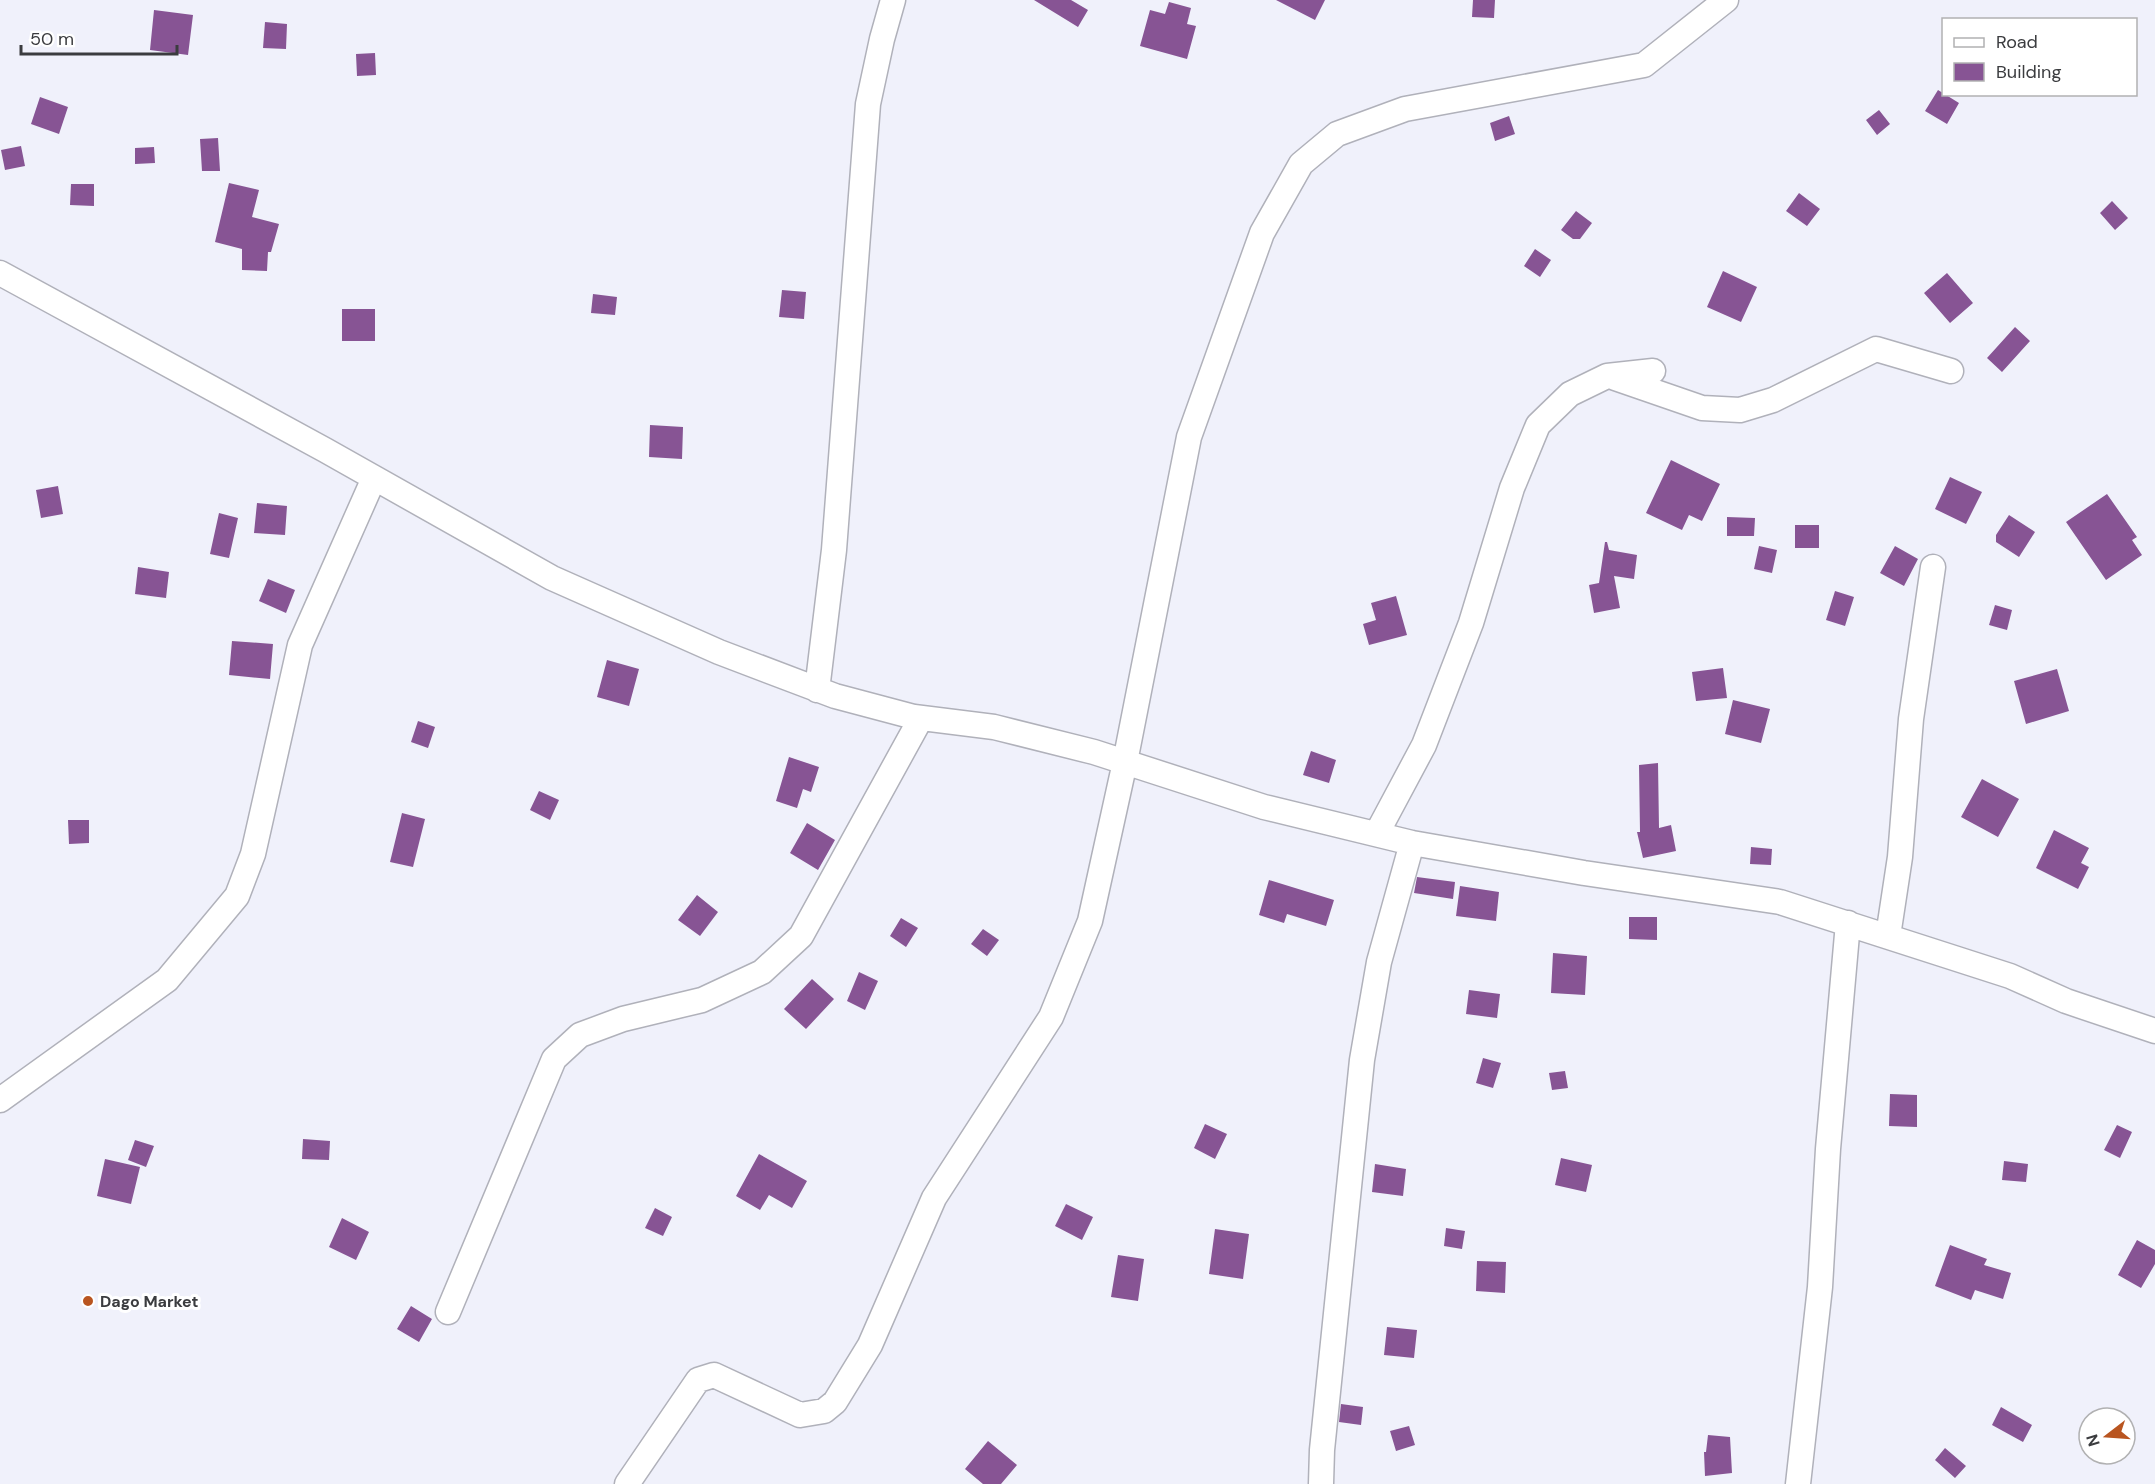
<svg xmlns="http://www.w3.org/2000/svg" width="2155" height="1484" font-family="'DM Sans',sans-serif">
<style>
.building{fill:#875494}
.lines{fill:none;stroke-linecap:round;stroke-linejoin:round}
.street-casing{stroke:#b0b1ba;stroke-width:27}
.street{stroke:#fff;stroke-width:24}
.poi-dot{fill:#b95520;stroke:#fff;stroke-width:2}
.labels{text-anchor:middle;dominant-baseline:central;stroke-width:6;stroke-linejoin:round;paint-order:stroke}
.poi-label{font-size:16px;font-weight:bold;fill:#3b3c3f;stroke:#fff;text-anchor:start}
</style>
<rect width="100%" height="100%" fill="#f0f1fb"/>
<path class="building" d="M1034,0H1071L1088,10L1078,27Z
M1276,0H1325L1315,20Z
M1473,0H1495L1494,18L1472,17Z
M1169,2L1191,8L1187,24L1196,26L1187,59L1140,46L1150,10L1165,14Z
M154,10L193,15L188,55L150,50Z
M265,22L287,24L286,49L263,48Z
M375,53L376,75L357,76L356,54Z
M1938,90L1959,103L1947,124L1925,111Z
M40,97L68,107L59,134L31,124Z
M1879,110L1890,124L1877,135L1866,120Z
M1509,116L1515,134L1495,141L1490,123Z
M218,138L220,171H202L200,139Z
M21,146L25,166L5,170L1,150Z
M154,147L155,163L135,164V148Z
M229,183L259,190L252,217L279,224L271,252H268L267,271L242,270V249L215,242Z
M71,184H94V206L70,205Z
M1799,193L1820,209L1807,226L1786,211Z
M2112,201L2128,218L2115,230L2100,213Z
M1576,211L1592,223L1580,239H1573L1561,230Z
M1535,249L1551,260L1540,277L1524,266Z
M1723,271L1757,287L1741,322L1707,307Z
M1947,273L1973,303L1950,323L1924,293Z
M782,290L806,292L804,319L779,317Z
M593,294L617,297L615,315L591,313Z
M342,309H375V341H342Z
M2015,327L2030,341L2002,372L1987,358Z
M650,425L683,427L682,459L649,457Z
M1671,460L1720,484L1702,521L1689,515L1682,530L1646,513Z
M1950,477L1982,492L1966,524L1935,509Z
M58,486L63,514L41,518L36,490Z
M2107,494L2137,537L2132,540L2142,555L2106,580L2066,522Z
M257,503L287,506L285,535L254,533Z
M219,513L238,518L229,558L210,554Z
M2009,515L2035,532L2019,557L1996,542V535Z
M1727,517L1755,518L1754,536H1727Z
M1795,525H1819V548H1795Z
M1605,542H1607L1609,550L1637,555L1634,579L1614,576L1620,608L1594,613L1589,585L1599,583Z
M1759,546L1777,550L1772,573L1754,569Z
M1895,546L1918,559L1904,586L1880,573Z
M138,567L169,572L166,598L135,594Z
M268,579L295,590L286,613L259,601Z
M1835,591L1854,597L1845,626L1826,620Z
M1396,596L1407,635L1369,645L1363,624L1376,620L1371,603Z
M1995,605L2012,610L2007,630L1989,625Z
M232,641L273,644L270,679L229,675Z
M607,660L639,669L629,706L597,697Z
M1723,668L1727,698L1696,701L1692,672Z
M2057,669L2069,711L2026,724L2014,681Z
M1733,700L1770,709L1761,743L1725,734Z
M418,721L435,727L428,748L411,742Z
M1311,751L1336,760L1329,783L1303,775Z
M789,757L819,767L811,792L803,789L797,808L776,801Z
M1658,763L1659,828L1671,825L1676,851L1643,858L1637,832H1640L1639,765Z
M1982,779L2019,799L1998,837L1961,817Z
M539,791L559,800L550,820L530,810Z
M402,813L425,819L413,867L390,862Z
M68,820H89V843L69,844Z
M807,823L835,840L818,870L790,853Z
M2054,830L2089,848L2081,863L2089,867L2078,889L2036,868Z
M1751,847L1772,849L1771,865L1750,864Z
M1417,877L1455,882L1453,899L1414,893Z
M1269,880L1334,900L1326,926L1287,914L1284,923L1259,915Z
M1460,886L1499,892L1496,921L1456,916Z
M697,895L718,912L700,936L678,920Z
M1629,917H1657V940L1629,939Z
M901,918L918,928L906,947L890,936Z
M983,929L999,940L987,956L971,944Z
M1553,953L1587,956L1585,995L1551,993Z
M859,972L878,981L865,1010L847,1001Z
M812,979L834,999L806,1029L784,1009Z
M1469,990L1500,994L1497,1018L1466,1014Z
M1483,1058L1501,1063L1493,1088L1476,1083Z
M1565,1071L1568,1088L1552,1090L1549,1073Z
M1890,1094L1917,1095V1127L1889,1126Z
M1205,1124L1227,1134L1215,1159L1194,1148Z
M2117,1125L2132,1132L2120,1158L2104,1150Z
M303,1139L330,1141L329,1160L302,1159Z
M135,1140L154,1146L146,1167L128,1160Z
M759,1154L807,1181L792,1208L769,1195L760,1210L736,1196Z
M1561,1158L1592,1165L1586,1192L1555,1185Z
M105,1159L140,1167L131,1204L97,1196Z
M2004,1161L2028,1164L2026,1182L2002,1180Z
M1375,1164L1406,1169L1403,1196L1372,1192Z
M1066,1204L1093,1217L1082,1240L1055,1226Z
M655,1208L672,1217L663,1236L645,1228Z
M342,1218L369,1232L356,1260L329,1247Z
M1446,1228L1465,1231L1462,1249L1444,1246Z
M1215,1229L1249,1234L1243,1279L1209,1274Z
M2137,1240L2155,1250V1264L2141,1288L2118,1275Z
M1950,1245L1987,1259L1984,1265L2011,1273L2003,1299L1975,1290L1971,1300L1935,1286Z
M1118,1255L1144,1259L1138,1301L1111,1297Z
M1477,1261L1506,1262L1505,1293L1476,1291Z
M411,1306L432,1319L419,1342L397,1329Z
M1387,1327L1417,1330L1414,1358L1384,1355Z
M1341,1404L1363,1407L1361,1425L1339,1422Z
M2001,1407L2032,1425L2023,1442L1992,1425Z
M1409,1426L1415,1445L1396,1451L1390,1431Z
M1708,1435L1730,1437L1732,1473L1705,1476L1704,1452H1706Z
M988,1441L1017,1465L1001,1484H983L965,1469Z
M1945,1448L1966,1466L1955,1478L1935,1460Z"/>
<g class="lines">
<g class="street-casing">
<path id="street" d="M0,273L325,450L552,578L719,652L835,696L914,717L994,727L1094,752L1264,807L1412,843L1584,873L1780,902L2010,976L2066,1001L2155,1031
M1615,378L1702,408L1740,410L1773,400L1876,349L1951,371
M817,690L834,550L868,104L882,39L893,0
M1377,833L1424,745L1471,623L1512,488L1538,425L1570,394L1607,376L1653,371
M1888,936L1900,857L1911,719L1933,567
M0,1100L167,980L237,896L253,854L300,645L374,478
M448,1312L554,1059L580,1035L623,1019L702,1000L762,972L801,936L921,718
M627,1484L698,1380L714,1375L800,1415L824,1411L835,1402L870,1345L934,1198L1051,1017L1090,921L1125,762L1189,437L1262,233L1301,164L1337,134L1405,109L1644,65L1726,0
M1321,1484L1322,1450L1362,1060L1379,962L1412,843
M1798,1484L1820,1287L1828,1149L1848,923"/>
</g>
<use href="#street" class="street"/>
</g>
<circle class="poi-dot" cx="88" cy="1301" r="6"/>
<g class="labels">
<g class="poi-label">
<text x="100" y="1301">Dago Market</text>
</g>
</g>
<rect x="1942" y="18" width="195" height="78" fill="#ffffff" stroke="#b1b1b2" stroke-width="1.5"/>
<rect x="1954" y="38" width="30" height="9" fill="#ffffff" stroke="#b1b1b2" stroke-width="1.5"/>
<text x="1996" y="48" font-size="18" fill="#3b3c3f">Road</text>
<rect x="1954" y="63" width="30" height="18" fill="#875494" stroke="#b1b1b2" stroke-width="1.5"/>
<text x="1996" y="78" font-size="18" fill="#3b3c3f">Building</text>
<g transform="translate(2107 1436) rotate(253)"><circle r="28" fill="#ffffff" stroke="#b1b1b2" stroke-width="1.5"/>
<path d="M0-4.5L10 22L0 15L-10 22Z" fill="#b95520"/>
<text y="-9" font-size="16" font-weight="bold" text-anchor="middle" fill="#3b3c3f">N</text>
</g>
<path d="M21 45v9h156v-9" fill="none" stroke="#3b3c3f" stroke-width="3"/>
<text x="30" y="45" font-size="18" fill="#3b3c3f" stroke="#ffffff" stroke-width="4.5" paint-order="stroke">50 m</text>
</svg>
